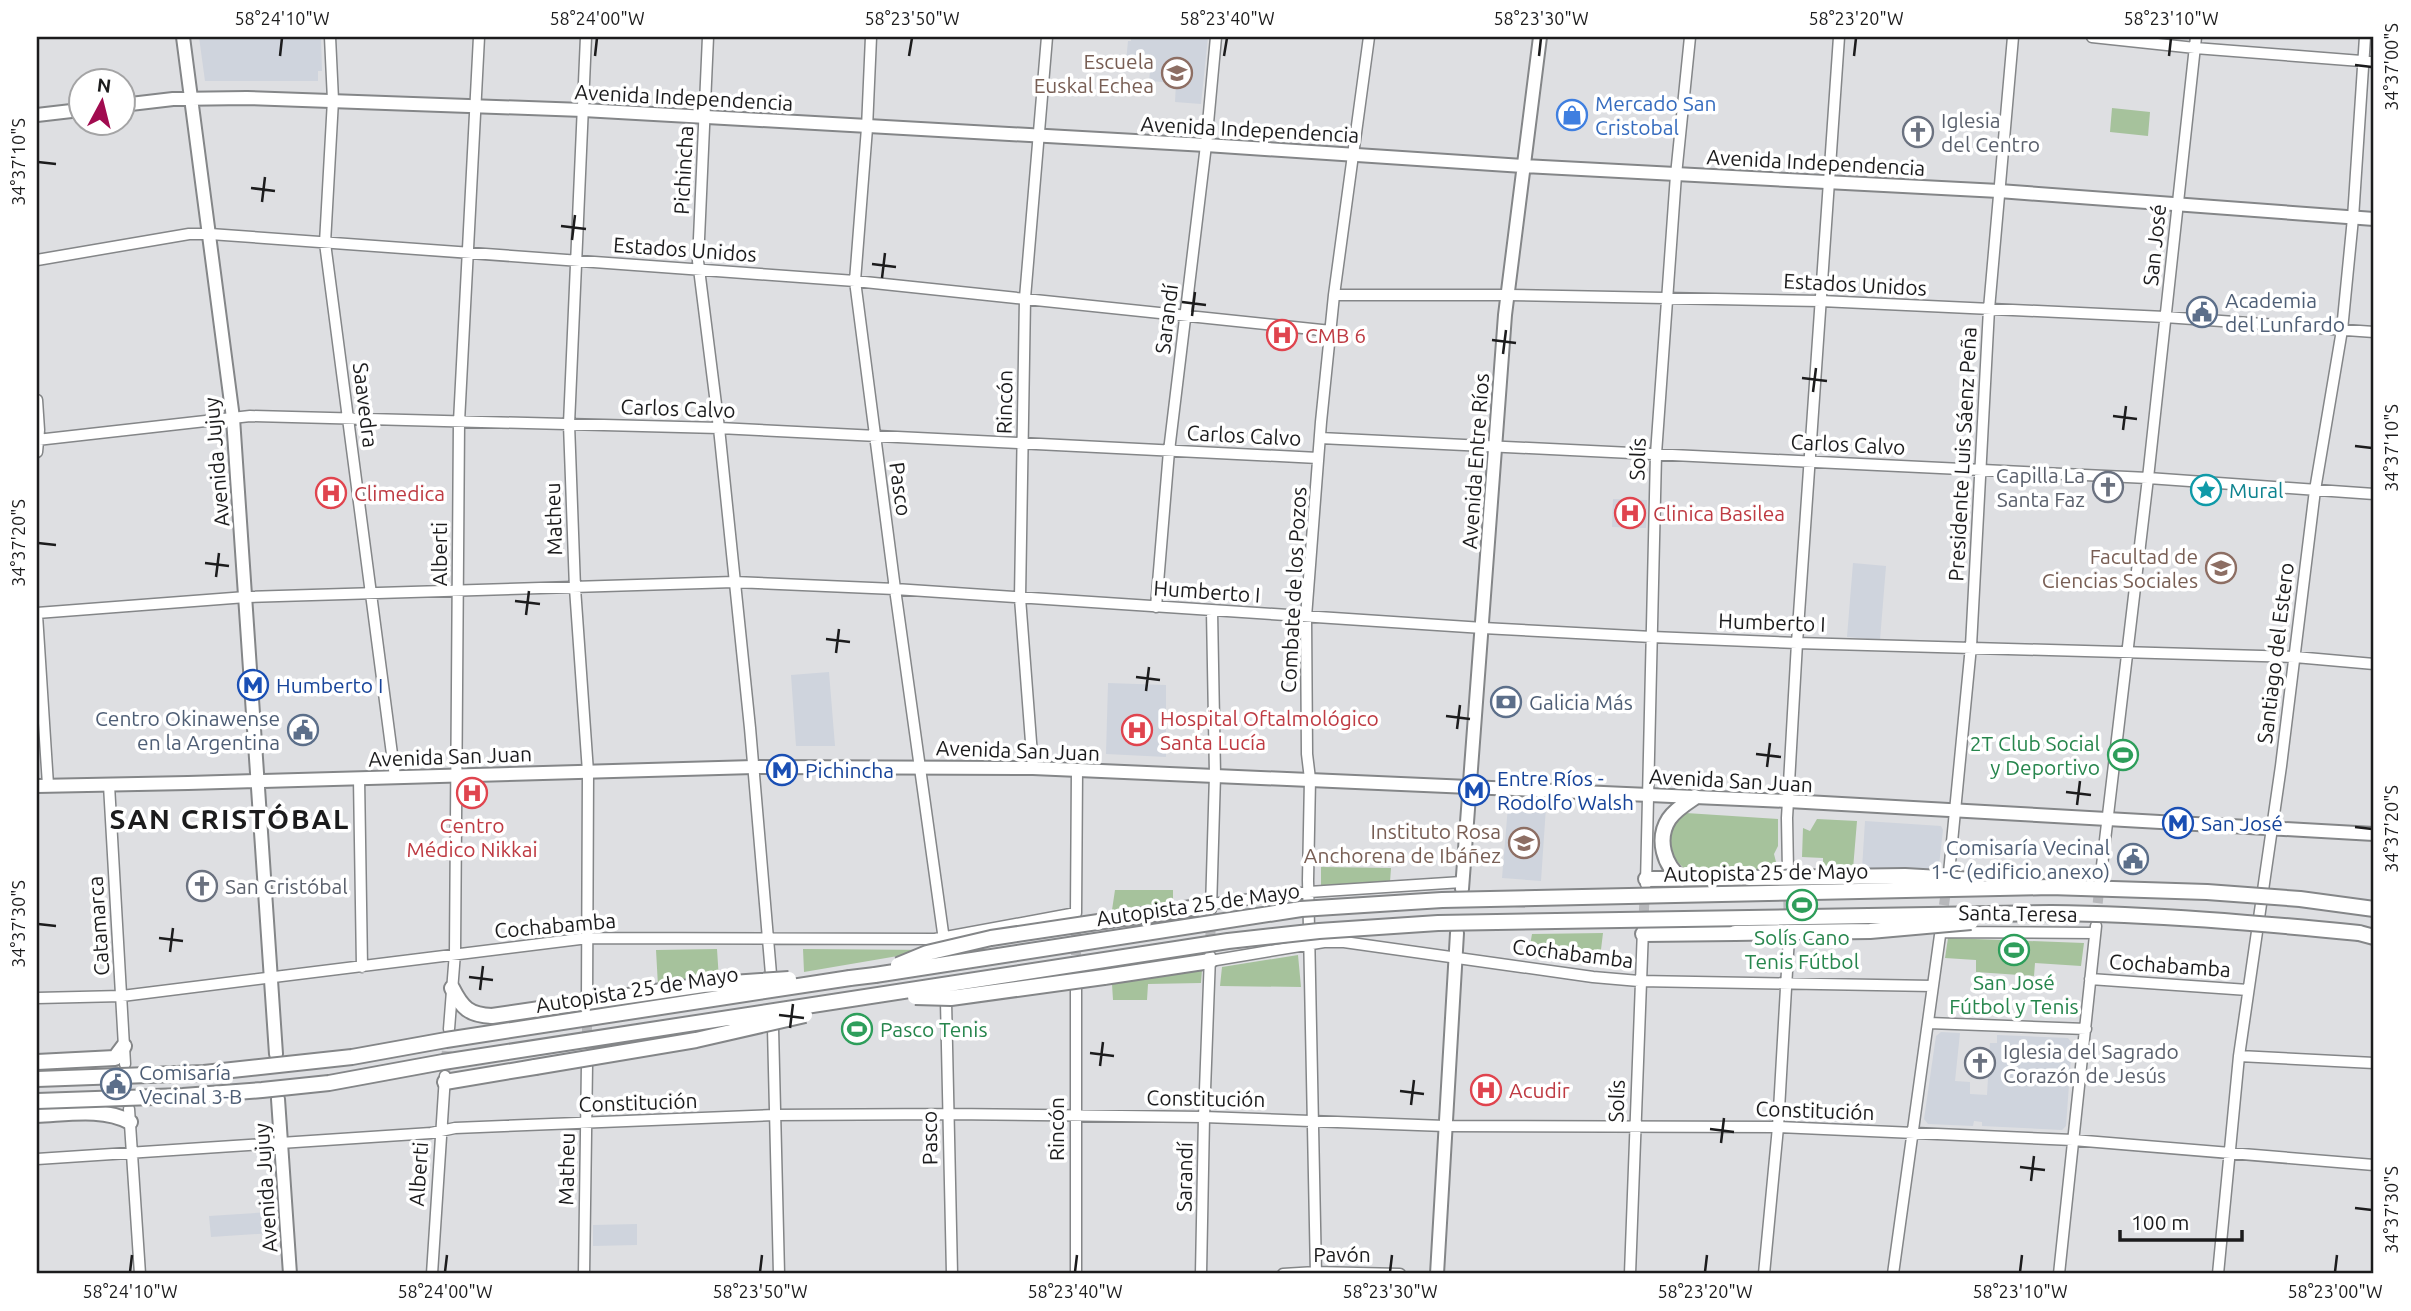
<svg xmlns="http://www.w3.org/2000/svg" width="2411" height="1311" font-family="Ubuntu,sans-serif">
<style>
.built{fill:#cfd4dd}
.green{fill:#a6c29c}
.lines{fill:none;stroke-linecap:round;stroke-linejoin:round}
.minor-tunnel{stroke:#b7b8bb;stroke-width:10;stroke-dasharray:10 5;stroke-linecap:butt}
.minor-casing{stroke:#848688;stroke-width:13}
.major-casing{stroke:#848688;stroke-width:16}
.highway-casing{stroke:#848688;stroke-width:18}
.minor{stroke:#fff;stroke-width:10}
.major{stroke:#fff;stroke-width:12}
.highway{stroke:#fff;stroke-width:14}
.highway-bridge-casing{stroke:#848688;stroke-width:18;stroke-linecap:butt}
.highway-bridge{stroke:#fff;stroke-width:14}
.ticks{fill:none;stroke:#1c1c1d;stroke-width:2.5}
.labels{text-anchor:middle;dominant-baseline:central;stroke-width:7;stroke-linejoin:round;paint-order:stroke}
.education-label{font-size:21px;fill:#785e54;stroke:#fff;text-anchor:end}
.street-label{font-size:21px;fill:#1c1c1d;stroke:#fff}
.shop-label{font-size:21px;fill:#366cbe;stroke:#fff;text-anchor:start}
.worship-label{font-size:21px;fill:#5b616d;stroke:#fff;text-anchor:start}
.service-label{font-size:21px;fill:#4e5e75;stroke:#fff;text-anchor:start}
.health-label{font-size:21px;fill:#be3a42;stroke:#fff;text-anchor:start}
.culture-label{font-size:21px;fill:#0d838f;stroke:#fff;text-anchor:start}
.transit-label{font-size:21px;fill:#164399;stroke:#fff;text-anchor:start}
.leisure-label{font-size:21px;fill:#27864d;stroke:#fff}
.district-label{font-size:28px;font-weight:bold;letter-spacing:2px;fill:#1c1c1d;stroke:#fff}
.neatline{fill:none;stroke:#1c1c1d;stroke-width:2.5}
.ticks-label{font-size:18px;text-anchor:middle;fill:#1c1c1d}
</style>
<rect width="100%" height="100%" fill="#dedfe2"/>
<path class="built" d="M199,37H321L322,71H318V81H205Z
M1131,37H1208L1201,104L1175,102L1176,83L1149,81L1151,64L1126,62L1128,41H1131Z
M1613,499L1647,500L1646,528L1612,527Z
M1853,563L1886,566L1880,640L1847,637Z
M829,672L835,746H796L791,675Z
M1108,683L1166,685V757L1106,754Z
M1508,806L1546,807L1541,881L1502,878Z
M1865,821L1941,826L1943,830L1938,874L1862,869Z
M1941,1032L1960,1033L1955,1081L1970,1082V1094L1987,1095L1990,1043H1997V1035L2068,1038L2072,1043L2066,1126L2062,1130L1982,1126V1122L1974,1121L1973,1126L1928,1124L1924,1119L1936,1036Z
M271,1212L273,1233L211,1237L209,1216Z
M637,1224V1245L593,1246V1225Z"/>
<path class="green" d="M2112,108L2150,112L2148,136L2110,132Z
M1686,813L1778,819V846L1774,854L1778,870L1688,872L1668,853L1670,823Z
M1817,819L1857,821L1853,869L1823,868V858L1802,857L1803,828L1810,831Z
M1321,867L1391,868L1390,882L1321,887Z
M1115,890H1173V902L1112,910Z
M1603,933L1599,966L1528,957L1532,934Z
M1948,938L2084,943L2081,966L2035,963L2034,976L1976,972V960L1945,958Z
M717,949L719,980L658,986L656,950Z
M803,949L933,950L804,972Z
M1298,955L1301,987L1220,986L1222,967Z
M1202,970L1201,983L1148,984L1147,1000H1113L1112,984Z"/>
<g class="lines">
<path class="minor-tunnel" d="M1788,886L1789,936
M2096,918L2101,874
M1942,920L1947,883
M1643,926L1645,892
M1210,954L1211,909
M1076,985V920
M587,1063V999
M445,1076L448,1035"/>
<g class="minor-casing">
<path id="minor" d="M330,37L333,100L325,243L395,777
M586,37L569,424L575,588L588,772L587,999
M708,37L698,261L719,428L750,728L771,974
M871,37L867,128L855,281L895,589L944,940
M2092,37L2195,48L2374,62
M37,260L189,234H210L855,281L1331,331
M1334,295H1507L1821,301L2165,317L2374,332
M37,400L39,430L37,452
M1320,438L2148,478L2374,494
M37,440L250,416L719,428L1318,458
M1156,607L1169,451L1206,145L1216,37
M37,613L246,597L734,582L895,589L1483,628L1652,637L1797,643L2295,657L2374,664
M37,615L48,785
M1033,768L1020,598L1025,298L1047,37
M359,778L362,967
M109,785L125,1064
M1788,872L1787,818L1797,643L1839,37
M1949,873L1971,646L1989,309L2013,37
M2101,874L2148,478L2196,37
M1646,884L1656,454L1676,175L1690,37
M1211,904L1309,892L1462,882
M1211,909L1215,775L1212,611
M1941,932L2095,933
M1210,961L1324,942H1344L1593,977L1639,981L1933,986
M2090,979L2248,990
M1076,985V1274
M37,998L122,996L588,938L935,939L1076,913L1077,770
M946,1001L952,1274
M1929,1023L2086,1029
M773,1028L779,1274
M449,1029L455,953L459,422L479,37
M2239,1056L2374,1063
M129,1109L140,1274
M37,1159L431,1133L455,1128L774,1115L948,1114L1204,1117L1445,1126L1778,1127L2073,1140L2374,1165
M432,1274L445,1076
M584,1274L587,1064
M1201,1274L1204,1117L1210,956
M1283,1274L1316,1272L1400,1274
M1316,1274L1308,880L1310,779L1307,754L1306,617L1321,422L1334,295L1369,37
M1630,1274L1643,929
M1764,1274L1778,1127L1789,936
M1893,1274L1941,928
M2059,1274L2096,926
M2218,1274L2239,1056L2281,766L2315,490L2342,330L2353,218L2365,37"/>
</g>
<g class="major-casing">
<path id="major" d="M183,37L233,418L276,1054
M122,105L173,99L247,98L583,110L1206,145L1523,166L1999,191L2374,219
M37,115L80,110
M37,786L188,783L754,767L1033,768L1788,801L2374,834
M1462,889L1505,315L1540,37
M278,1099L290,1274
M1437,1274L1457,933"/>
</g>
<g class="highway-casing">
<path id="highway" d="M1646,879L1749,878
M1682,879C1664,866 1656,839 1669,819C1675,810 1686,803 1695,797
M2359,933L2374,937
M1643,934L1735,933
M1104,977L1210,961
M850,978L875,975
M452,988C462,1008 469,1015 492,1016
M37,1062L115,1058L124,1046
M445,1082L535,1067
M37,1115C66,1114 103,1107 130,1122"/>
</g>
<use href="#minor" class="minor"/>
<use href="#major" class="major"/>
<use href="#highway" class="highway"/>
<g class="highway-bridge-casing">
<path id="highway-bridge" d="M1749,878L1905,876L1975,880
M1735,933L1870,931L1971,922
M898,965L927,953L991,938L1198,907
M875,975L1301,909L1442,900L2050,887L2207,892L2300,899L2374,909
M915,997L951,998L1104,977
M492,1016L703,985L789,979
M535,1067L696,1040L805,1015
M37,1079L204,1073L352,1057L446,1040L850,978
M37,1101L183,1096L262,1090L329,1083L443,1062L1228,941L1319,931L1438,923L2051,913C2154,914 2257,923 2359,933"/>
</g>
<use href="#highway-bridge" class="highway-bridge"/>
</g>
<path class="ticks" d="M280,56L282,38M595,56L597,38M909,56L912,38M1224,56L1227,38M1539,56L1541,38M1854,56L1856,38M2169,56L2171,38M2355,65L2372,67M38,162L56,164M251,188L275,191M262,202L265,177M561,226L586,229M572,240L575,215M872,264L896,267M882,278L885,253M1182,302L1206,305M1192,316L1195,292M1492,340L1516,343M1503,354L1506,330M1802,378L1827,381M1813,392L1816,368M2113,416L2137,419M2123,430L2126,406M2355,446L2372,448M38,543L56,545M205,563L229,566M216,577L219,553M515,601L540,604M526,615L529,591M826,639L850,642M836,653L839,629M1136,677L1160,680M1146,691L1149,667M1446,716L1470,719M1457,729L1460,705M1756,754L1781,757M1767,767L1770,743M2066,792L2091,795M2077,805L2080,781M2355,827L2372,829M38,924L56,926M159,938L183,941M170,952L173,928M469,977L493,980M480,990L483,966M779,1015L804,1018M790,1028L793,1004M1090,1053L1114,1056M1100,1066L1103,1042M1400,1091L1424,1094M1411,1105L1414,1080M1710,1129L1734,1132M1721,1143L1724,1118M2020,1167L2045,1170M2031,1181L2034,1156M2355,1208L2372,1210M130,1272L132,1255M445,1272L447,1255M760,1272L762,1255M1075,1272L1077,1255M1390,1272L1392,1255M1705,1272L1707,1255M2020,1272L2022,1255M2335,1272L2337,1255"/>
<defs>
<g id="school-ring" transform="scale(1.575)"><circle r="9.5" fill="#fff" stroke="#8d6e63" stroke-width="1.5"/><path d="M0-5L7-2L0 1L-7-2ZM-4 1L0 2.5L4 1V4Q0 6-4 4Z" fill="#8d6e63"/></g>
<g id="shop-ring" transform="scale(1.575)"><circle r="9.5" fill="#fff" stroke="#3f7fe0" stroke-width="1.5"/><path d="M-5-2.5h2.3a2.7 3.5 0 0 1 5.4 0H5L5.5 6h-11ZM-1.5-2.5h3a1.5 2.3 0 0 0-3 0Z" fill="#3f7fe0"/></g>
<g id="church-ring" transform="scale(1.575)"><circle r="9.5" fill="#fff" stroke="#6b7280" stroke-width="1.5"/><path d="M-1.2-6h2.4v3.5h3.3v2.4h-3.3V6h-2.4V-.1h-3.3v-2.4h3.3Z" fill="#6b7280"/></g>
<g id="civic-ring" transform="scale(1.575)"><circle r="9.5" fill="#fff" stroke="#5c6f8a" stroke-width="1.5"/><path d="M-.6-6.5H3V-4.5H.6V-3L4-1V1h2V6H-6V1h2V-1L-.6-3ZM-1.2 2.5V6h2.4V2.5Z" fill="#5c6f8a"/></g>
<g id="hospital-ring" transform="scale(1.575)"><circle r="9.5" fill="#fff" stroke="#e0444e" stroke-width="1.5"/><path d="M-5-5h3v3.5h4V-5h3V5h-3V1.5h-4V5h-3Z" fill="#e0444e"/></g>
<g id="sight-ring" transform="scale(1.575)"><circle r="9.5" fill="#fff" stroke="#0f9aa8" stroke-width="1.5"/><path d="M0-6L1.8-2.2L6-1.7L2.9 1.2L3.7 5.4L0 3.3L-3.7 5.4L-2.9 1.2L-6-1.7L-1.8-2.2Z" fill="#0f9aa8"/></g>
<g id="university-ring" transform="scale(1.575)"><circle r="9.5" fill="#fff" stroke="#8d6e63" stroke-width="1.5"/><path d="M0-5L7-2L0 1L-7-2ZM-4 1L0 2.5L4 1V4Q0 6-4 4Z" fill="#8d6e63"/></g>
<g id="metro-ring" transform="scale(1.575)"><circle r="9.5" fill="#fff" stroke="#1a4fb4" stroke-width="1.5"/><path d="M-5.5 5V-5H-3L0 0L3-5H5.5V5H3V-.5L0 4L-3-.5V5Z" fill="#1a4fb4"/></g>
<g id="bank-ring" transform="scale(1.575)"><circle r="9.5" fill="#fff" stroke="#5c6f8a" stroke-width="1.5"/><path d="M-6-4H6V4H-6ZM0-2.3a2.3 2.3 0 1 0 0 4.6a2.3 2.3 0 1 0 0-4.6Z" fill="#5c6f8a"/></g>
<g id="stadium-ring" transform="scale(1.575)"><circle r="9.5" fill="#fff" stroke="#2e9e5b" stroke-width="1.5"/><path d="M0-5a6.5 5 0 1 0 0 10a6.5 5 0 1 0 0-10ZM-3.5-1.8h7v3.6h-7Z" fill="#2e9e5b"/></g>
</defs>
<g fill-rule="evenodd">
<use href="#school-ring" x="1177" y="73"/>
<use href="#shop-ring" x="1572" y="115"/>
<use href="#church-ring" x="1918" y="132"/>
<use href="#civic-ring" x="2202" y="312"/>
<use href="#hospital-ring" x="1282" y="335"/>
<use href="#church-ring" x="2108" y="487"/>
<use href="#sight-ring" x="2206" y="490"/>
<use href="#hospital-ring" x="331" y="493"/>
<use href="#hospital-ring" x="1630" y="513"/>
<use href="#university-ring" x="2221" y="568"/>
<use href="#metro-ring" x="253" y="685"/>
<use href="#bank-ring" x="1506" y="702"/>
<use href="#civic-ring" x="303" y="730"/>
<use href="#hospital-ring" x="1137" y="730"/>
<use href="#stadium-ring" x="2123" y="755"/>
<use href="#metro-ring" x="782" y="770"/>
<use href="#metro-ring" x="1474" y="790"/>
<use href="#hospital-ring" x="472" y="793"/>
<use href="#metro-ring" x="2178" y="823"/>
<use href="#school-ring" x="1524" y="843"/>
<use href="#civic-ring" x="2133" y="859"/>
<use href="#church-ring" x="202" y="886"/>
<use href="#stadium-ring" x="1802" y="905"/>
<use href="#stadium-ring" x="2014" y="950"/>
<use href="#stadium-ring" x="857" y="1029"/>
<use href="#church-ring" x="1980" y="1063"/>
<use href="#civic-ring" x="116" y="1084"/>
<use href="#hospital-ring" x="1486" y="1090"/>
</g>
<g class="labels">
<g class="education-label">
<text x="1154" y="61">Escuela<tspan x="1154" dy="24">Euskal Echea</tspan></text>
<text x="2198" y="556">Facultad de<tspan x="2198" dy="24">Ciencias Sociales</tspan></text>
<text x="1501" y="831">Instituto Rosa<tspan x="1501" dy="24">Anchorena de Ibáñez</tspan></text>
</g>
<g class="street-label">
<text transform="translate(684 97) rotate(3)">Avenida Independencia</text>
<text transform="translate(1250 129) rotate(3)">Avenida Independencia</text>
<text transform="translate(1816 162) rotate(3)">Avenida Independencia</text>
<text transform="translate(683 170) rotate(-87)">Pichincha</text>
<text transform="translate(2154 245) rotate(-84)">San José</text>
<text transform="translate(685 249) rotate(4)">Estados Unidos</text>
<text transform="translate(1855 284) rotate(3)">Estados Unidos</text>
<text transform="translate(1166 319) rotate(-83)">Sarandí</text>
<text transform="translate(1004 402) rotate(-89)">Rincón</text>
<text transform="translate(366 405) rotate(83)">Saavedra</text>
<text transform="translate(678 408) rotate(2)">Carlos Calvo</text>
<text transform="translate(1244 435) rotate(3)">Carlos Calvo</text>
<text transform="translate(1848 444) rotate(3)">Carlos Calvo</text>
<text transform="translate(1962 454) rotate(-87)">Presidente Luis Sáenz Peña</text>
<text transform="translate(1637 459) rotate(-88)">Solís</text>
<text transform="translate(1475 461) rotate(-86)">Avenida Entre Ríos</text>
<text transform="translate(216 462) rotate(-95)">Avenida Jujuy</text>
<text transform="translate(901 489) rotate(82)">Pasco</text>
<text transform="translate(553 519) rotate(-92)">Matheu</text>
<text transform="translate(439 554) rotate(-90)">Alberti</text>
<text transform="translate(1293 590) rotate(-87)">Combate de los Pozos</text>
<text transform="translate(1207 591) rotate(4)">Humberto I</text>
<text transform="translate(1772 622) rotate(2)">Humberto I</text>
<text transform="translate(2275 653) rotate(-83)">Santiago del Estero</text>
<text transform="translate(1018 750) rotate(2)">Avenida San Juan</text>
<text transform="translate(450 756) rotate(-2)">Avenida San Juan</text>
<text transform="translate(1731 780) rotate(3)">Avenida San Juan</text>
<text transform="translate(1766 872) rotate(-1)">Autopista 25 de Mayo</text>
<text transform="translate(1198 904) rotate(-8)">Autopista 25 de Mayo</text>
<text transform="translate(2018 913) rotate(1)">Santa Teresa</text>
<text transform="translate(555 925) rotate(-5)">Cochabamba</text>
<text transform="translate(98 926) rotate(-94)">Catamarca</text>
<text transform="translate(1573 953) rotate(7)">Cochabamba</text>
<text transform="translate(2170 965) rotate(4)">Cochabamba</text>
<text transform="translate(637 989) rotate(-9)">Autopista 25 de Mayo</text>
<text transform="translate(1206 1098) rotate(1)">Constitución</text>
<text transform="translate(1616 1101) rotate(-88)">Solís</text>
<text transform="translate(638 1102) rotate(-2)">Constitución</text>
<text transform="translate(1815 1110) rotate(2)">Constitución</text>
<text transform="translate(1056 1129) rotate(-90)">Rincón</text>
<text transform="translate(929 1138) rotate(-91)">Pasco</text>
<text transform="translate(566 1169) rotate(-89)">Matheu</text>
<text transform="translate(418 1174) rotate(-86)">Alberti</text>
<text transform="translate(1184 1177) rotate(-89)">Sarandí</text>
<text transform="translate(265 1188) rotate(-94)">Avenida Jujuy</text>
<text x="1342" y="1254">Pavón</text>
</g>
<g class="shop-label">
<text x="1595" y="103">Mercado San<tspan x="1595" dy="24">Cristobal</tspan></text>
</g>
<g class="worship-label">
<text x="1941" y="120">Iglesia<tspan x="1941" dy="24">del Centro</tspan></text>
<text x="2085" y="475" text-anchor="end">Capilla La<tspan x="2085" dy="24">Santa Faz</tspan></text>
<text x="225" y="886">San Cristóbal</text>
<text x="2003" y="1051">Iglesia del Sagrado<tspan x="2003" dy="24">Corazón de Jesús</tspan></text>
</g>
<g class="service-label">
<text x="2225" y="300">Academia<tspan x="2225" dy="24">del Lunfardo</tspan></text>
<text x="1529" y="702">Galicia Más</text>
<text x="280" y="718" text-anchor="end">Centro Okinawense<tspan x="280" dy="24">en la Argentina</tspan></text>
<text x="2110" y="847" text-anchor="end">Comisaría Vecinal<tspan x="2110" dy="24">1-C (edificio anexo)</tspan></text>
<text x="139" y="1072">Comisaría<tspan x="139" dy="24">Vecinal 3-B</tspan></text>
</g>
<g class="health-label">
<text x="1305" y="335">CMB 6</text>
<text x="354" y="493">Climedica</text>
<text x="1653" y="513">Clinica Basilea</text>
<text x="1160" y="718">Hospital Oftalmológico<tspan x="1160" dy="24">Santa Lucía</tspan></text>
<text x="472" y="825" text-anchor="middle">Centro<tspan x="472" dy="24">Médico Nikkai</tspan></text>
<text x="1509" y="1090">Acudir</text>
</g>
<g class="culture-label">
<text x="2229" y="490">Mural</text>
</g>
<g class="transit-label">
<text x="276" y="685">Humberto I</text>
<text x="805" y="770">Pichincha</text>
<text x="1497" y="778">Entre Ríos -<tspan x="1497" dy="24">Rodolfo Walsh</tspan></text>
<text x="2201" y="823">San José</text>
</g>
<g class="leisure-label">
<text x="2100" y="743" text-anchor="end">2T Club Social<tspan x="2100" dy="24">y Deportivo</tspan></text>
<text x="1802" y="937">Solís Cano<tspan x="1802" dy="24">Tenis Fútbol</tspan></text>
<text x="2014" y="982">San José<tspan x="2014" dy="24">Fútbol y Tenis</tspan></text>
<text x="880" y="1029" text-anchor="start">Pasco Tenis</text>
</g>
<g class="district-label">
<text x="230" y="818">SAN CRISTÓBAL</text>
</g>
</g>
<rect width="2411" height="1311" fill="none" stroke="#ffffff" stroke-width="77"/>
<g transform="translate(102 102) rotate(7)"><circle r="33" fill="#ffffff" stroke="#a4a4a5" stroke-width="2"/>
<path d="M0-5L12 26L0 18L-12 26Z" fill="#a10b4f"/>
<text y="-10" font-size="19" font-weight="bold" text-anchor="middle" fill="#1c1c1d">N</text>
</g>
<path d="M2120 1230v10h122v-10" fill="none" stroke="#1c1c1d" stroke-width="3.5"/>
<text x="2131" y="1230" font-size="21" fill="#1c1c1d" stroke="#ffffff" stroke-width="5" paint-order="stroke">100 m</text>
<rect x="38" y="38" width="2334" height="1234" class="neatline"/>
<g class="ticks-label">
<text x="282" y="25">58°24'10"W</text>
<text x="597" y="25">58°24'00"W</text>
<text x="912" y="25">58°23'50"W</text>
<text x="1227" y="25">58°23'40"W</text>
<text x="1541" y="25">58°23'30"W</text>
<text x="1856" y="25">58°23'20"W</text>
<text x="2171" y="25">58°23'10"W</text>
<text transform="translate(2392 67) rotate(-90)" y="6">34°37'00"S</text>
<text transform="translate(19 162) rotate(-90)" y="6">34°37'10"S</text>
<text transform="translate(2392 448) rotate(-90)" y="6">34°37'10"S</text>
<text transform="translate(19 543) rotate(-90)" y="6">34°37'20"S</text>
<text transform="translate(2392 829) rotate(-90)" y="6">34°37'20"S</text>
<text transform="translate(19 924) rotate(-90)" y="6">34°37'30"S</text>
<text transform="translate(2392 1210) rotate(-90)" y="6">34°37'30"S</text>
<text x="130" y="1298">58°24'10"W</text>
<text x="445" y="1298">58°24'00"W</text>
<text x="760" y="1298">58°23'50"W</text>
<text x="1075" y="1298">58°23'40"W</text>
<text x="1390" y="1298">58°23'30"W</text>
<text x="1705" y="1298">58°23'20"W</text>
<text x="2020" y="1298">58°23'10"W</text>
<text x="2335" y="1298">58°23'00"W</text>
</g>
</svg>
